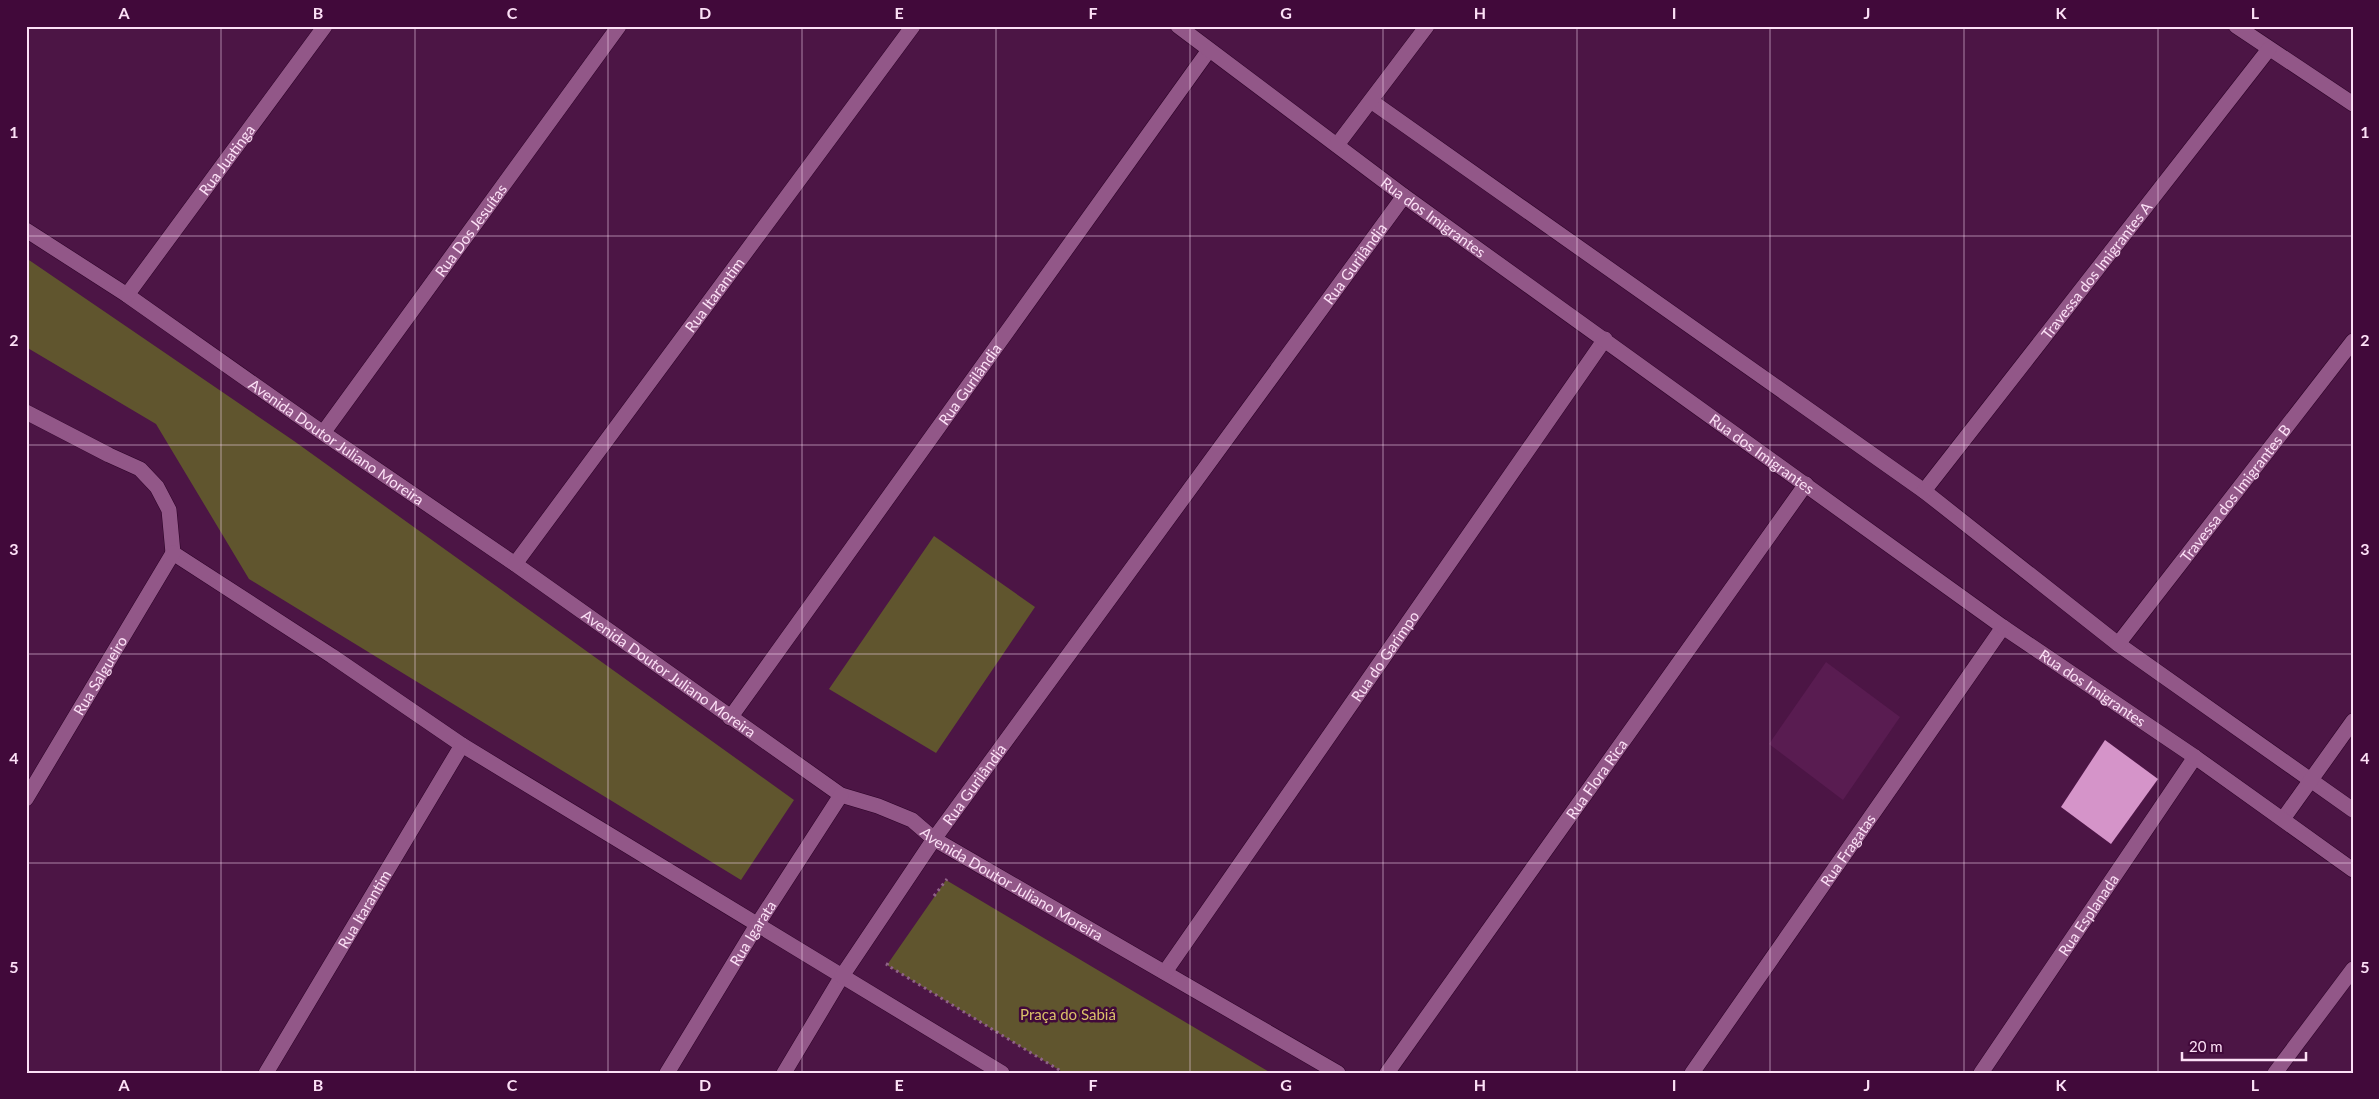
<svg xmlns="http://www.w3.org/2000/svg" width="2379" height="1099" font-family="Lato,sans-serif">
<style>
.built{fill:#591c51}
.green{fill:#60552e}
.building{fill:#d594c9}
.lines{fill:none;stroke-linecap:round;stroke-linejoin:round}
.street-casing{stroke:#2c0327;stroke-width:16}
.secondary-casing{stroke:#2c0327;stroke-width:16}
.path{stroke:#906389;stroke-width:3;stroke-dasharray:2.5 4;stroke-linecap:butt}
.street{stroke:#925788;stroke-width:15}
.secondary{stroke:#925788;stroke-width:15}
.grid{fill:none;stroke:#fce0f6;stroke-width:1;stroke-opacity:0.55}
.labels{text-anchor:middle;dominant-baseline:central;stroke-width:5;stroke-linejoin:round;paint-order:stroke}
.street-label{font-size:15px;fill:#fce0f6;stroke:#41093a}
.park-label{font-size:15px;fill:#dac169;stroke:#41093a}
.neatline{fill:none;stroke:#fce0f6;stroke-width:2}
.grid-label{font-size:16px;text-anchor:middle;font-weight:bold;fill:#fce0f6}
</style>
<rect width="100%" height="100%" fill="#4c1545"/>
<path class="built" d="M1826,662L1900,717L1843,800L1769,744Z"/>
<path class="green" d="M26,258L294,441L794,800L741,880L249,579L156,424L26,347Z
M934,536L1035,607L936,753L829,689Z
M946,880L1271,1073H1064L887,965Z"/>
<path class="building" d="M2105,740L2158,779L2111,844L2061,807Z"/>
<g class="lines">
<g class="street-casing">
<g id="street">
<path d="M2236,26L2353,104"/>
<path d="M1371,101L1924,491L2118,644L2353,810"/>
<path id="s1" d="M26,230L127,295L323,433L515,564L841,795L878,806L912,820L934,839L1338,1073"/>
<path id="s2" d="M127,295L325,26"/>
<path d="M26,412L109,455L140,469L157,487L169,510L173,553L332,656L462,745L842,976L784,1073"/>
<path id="s3" d="M323,433L619,26"/>
<path id="s4" d="M1924,491L2269,49"/>
<path id="s5" d="M515,564L913,26"/>
<path id="s6" d="M2118,644L2353,341"/>
<path id="s7" d="M730,718L1209,50"/>
<path id="s8" d="M26,799L173,553"/>
<path d="M2283,819L2353,721"/>
<path id="s9" d="M1165,972L1605,339"/>
<path id="s10" d="M266,1073L462,745"/>
<path id="s11" d="M667,1073L757,925L841,795"/>
<path id="s12" d="M1387,1073L1806,484"/>
<path id="s13" d="M1692,1073L2003,627"/>
<path id="s14" d="M1981,1073L2195,757"/>
<path d="M2275,1073L2353,969"/>
</g>
</g>
<g class="secondary-casing">
<g id="secondary">
<path id="s15" d="M1178,26L1404,196L2003,627L2195,757L2353,870"/>
<path d="M1337,145L1427,26"/>
<path id="s16" d="M1002,1073L842,976L934,839L1404,196"/>
</g>
</g>
<path class="path" d="M934,896L947,879
M888,963L887,965L1064,1073"/>
<use href="#street" class="street"/>
<use href="#secondary" class="secondary"/>
</g>
<path class="grid" d="M221,26V1073M415,26V1073M608,26V1073M802,26V1073M996,26V1073M1190,26V1073M1383,26V1073M1577,26V1073M1770,26V1073M1964,26V1073M2158,26V1073M26,236H2353M26,445H2353M26,654H2353M26,863H2353"/>
<g class="labels">
<g class="street-label">
<text stroke="none"><textPath href="#s2" startOffset="168">Rua Juatinga</textPath></text>
<text stroke="none"><textPath href="#s15" startOffset="319">Rua dos Imigrantes</textPath></text>
<text stroke="none"><textPath href="#s3" startOffset="251">Rua Dos Jesuítas</textPath></text>
<text stroke="none"><textPath href="#s16" startOffset="1065">Rua Gurilândia</textPath></text>
<text stroke="none"><textPath href="#s4" startOffset="280">Travessa dos Imigrantes A</textPath></text>
<text stroke="none"><textPath href="#s5" startOffset="335">Rua Itarantim</textPath></text>
<text stroke="none"><textPath href="#s7" startOffset="411">Rua Gurilândia</textPath></text>
<text stroke="none"><textPath href="#s1" startOffset="376">Avenida Doutor Juliano Moreira</textPath></text>
<text stroke="none"><textPath href="#s15" startOffset="724">Rua dos Imigrantes</textPath></text>
<text stroke="none"><textPath href="#s6" startOffset="191">Travessa dos Imigrantes B</textPath></text>
<text stroke="none"><textPath href="#s9" startOffset="385">Rua do Garimpo</textPath></text>
<text stroke="none"><textPath href="#s1" startOffset="781">Avenida Doutor Juliano Moreira</textPath></text>
<text stroke="none"><textPath href="#s8" startOffset="144">Rua Salgueiro</textPath></text>
<text stroke="none"><textPath href="#s15" startOffset="1129">Rua dos Imigrantes</textPath></text>
<text stroke="none"><textPath href="#s12" startOffset="361">Rua Flora Rica</textPath></text>
<text stroke="none"><textPath href="#s16" startOffset="420">Rua Gurilândia</textPath></text>
<text stroke="none"><textPath href="#s13" startOffset="272">Rua Fragatas</textPath></text>
<text stroke="none"><textPath href="#s1" startOffset="1186">Avenida Doutor Juliano Moreira</textPath></text>
<text stroke="none"><textPath href="#s10" startOffset="191">Rua Itarantim</textPath></text>
<text stroke="none"><textPath href="#s14" startOffset="191">Rua Esplanada</textPath></text>
<text stroke="none"><textPath href="#s11" startOffset="164">Rua Igarata</textPath></text>
</g>
<g class="park-label">
<text x="1068" y="1014">Praça do Sabiá</text>
</g>
</g>
<rect width="2379" height="1099" fill="none" stroke="#41093a" stroke-width="55"/>
<path d="M2182 1052v8h124v-8" fill="none" stroke="#fce0f6" stroke-width="2.5"/>
<text x="2189" y="1052" font-size="15" fill="#fce0f6" stroke="#41093a" stroke-width="4" paint-order="stroke">20 m</text>
<rect x="28" y="28" width="2324" height="1044" class="neatline"/>
<g class="grid-label">
<text x="124" y="19">A</text>
<text x="318" y="19">B</text>
<text x="512" y="19">C</text>
<text x="705" y="19">D</text>
<text x="899" y="19">E</text>
<text x="1093" y="19">F</text>
<text x="1286" y="19">G</text>
<text x="1480" y="19">H</text>
<text x="1674" y="19">I</text>
<text x="1867" y="19">J</text>
<text x="2061" y="19">K</text>
<text x="2255" y="19">L</text>
<text x="14" y="138">1</text>
<text x="2365" y="138">1</text>
<text x="14" y="346">2</text>
<text x="2365" y="346">2</text>
<text x="14" y="555">3</text>
<text x="2365" y="555">3</text>
<text x="14" y="764">4</text>
<text x="2365" y="764">4</text>
<text x="14" y="973">5</text>
<text x="2365" y="973">5</text>
<text x="124" y="1091">A</text>
<text x="318" y="1091">B</text>
<text x="512" y="1091">C</text>
<text x="705" y="1091">D</text>
<text x="899" y="1091">E</text>
<text x="1093" y="1091">F</text>
<text x="1286" y="1091">G</text>
<text x="1480" y="1091">H</text>
<text x="1674" y="1091">I</text>
<text x="1867" y="1091">J</text>
<text x="2061" y="1091">K</text>
<text x="2255" y="1091">L</text>
</g>
</svg>
